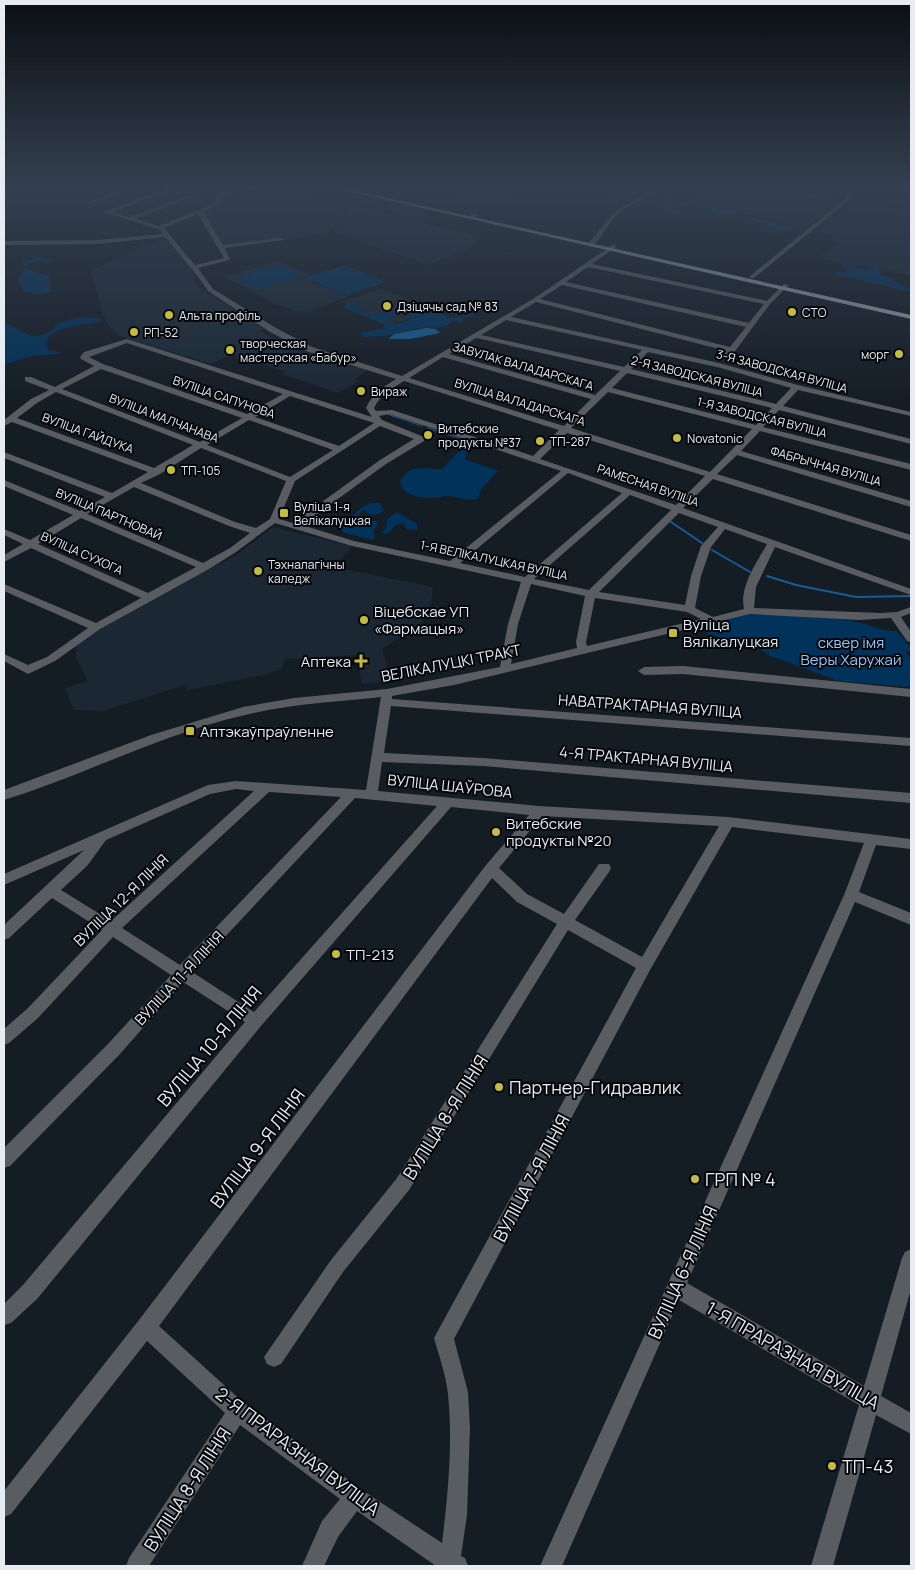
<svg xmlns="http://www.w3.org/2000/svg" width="915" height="1570" font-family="Manrope,sans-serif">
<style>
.built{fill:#1b2834}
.green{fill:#00325a}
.water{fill:#185c96}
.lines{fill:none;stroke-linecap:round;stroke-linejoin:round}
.stream-far1{stroke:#185c96;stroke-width:1}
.stream{stroke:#185c96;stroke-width:2}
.minor{fill:#595d61;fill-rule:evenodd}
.major{fill:#97a0a9;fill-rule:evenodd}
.poi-dot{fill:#c4bc3e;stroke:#040609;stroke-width:2}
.labels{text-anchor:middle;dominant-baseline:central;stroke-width:4;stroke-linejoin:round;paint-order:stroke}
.far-poi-label{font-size:12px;fill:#e7ecf2;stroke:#040609;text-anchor:start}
.far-street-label{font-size:12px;fill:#e7ecf2;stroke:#040609}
.poi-label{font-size:15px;fill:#e7ecf2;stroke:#040609;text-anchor:start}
.park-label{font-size:15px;fill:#94c4f6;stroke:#040609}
.street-label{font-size:15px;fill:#e7ecf2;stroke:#040609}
.near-street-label{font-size:18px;fill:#e7ecf2;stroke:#040609}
.near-poi-label{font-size:18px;fill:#e7ecf2;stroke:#040609;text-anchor:start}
</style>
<rect width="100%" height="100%" fill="#141c24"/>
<path class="built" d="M269,187L336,202L343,205L345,208L337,213L342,214L330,232L292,238L224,244L202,213Z
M407,187H529L488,207Z
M550,187H741L708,202L690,198L674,199L644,192L622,202Z
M748,187H772L840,201L808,227L709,206Z
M387,202L421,211L423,214L427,215L420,219L392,212L382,205Z
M856,202L911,212V276L863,265H849L818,258L838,242L829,240L833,235L817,232Z
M349,203L357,206L482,238L477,240L474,246L428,265L335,232L348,211Z
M164,238L191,269L197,286L264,329L260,331L283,345L368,370L355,379L359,381L338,393L282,374L286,372L232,354L211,364L119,336L109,326L103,314L91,270Z
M277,261L310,274L303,277L347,297L303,313L275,304L225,277Z
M382,289L433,310L392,325L341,302Z
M273,527L352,546L335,567L433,587L430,610L421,623L382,649L391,681L362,684L357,655L285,659L282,669L267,674L188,690L185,685L103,711L74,710L65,688L88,681L76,657V645L118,616L235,556Z"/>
<path class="green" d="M770,187L795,191L816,188L830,193L827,195L834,198L843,196C832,207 786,190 770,187Z
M682,201L702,203L737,213L717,215L698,204L668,207L690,215L665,212L659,208L665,203Z
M746,217L800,228H789L793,231C781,233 765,233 755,228L777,230L766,224L743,218Z
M30,255L56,261L33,262L25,266L30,270L48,276L52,291L37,295L23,290L22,286L18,283L19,278L24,270L23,262L35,259Z
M839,262L849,263L865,271L871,266H878L881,275C893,277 897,286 911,289V292L834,274V271L849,273Z
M280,264L303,274L259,289L236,279Z
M346,265L385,282L347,296L305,277Z
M354,304L360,306V311L370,314L397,312L399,315L385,321L395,325L408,320L411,314C435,305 440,319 457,317C465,316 469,312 476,315L462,318L463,322L453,321L448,325L437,328L423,327L385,336L364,337L360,333L382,329L385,325L345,308L344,305Z
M82,317L100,318L101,321C90,326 37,324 48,350L60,352L59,354L36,355L4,364V322L31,336H38L49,332L61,322Z
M463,450H468L465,459L498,471L482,488L477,499L469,500L446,495C437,500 411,499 403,489C401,487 401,484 400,482C411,461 426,470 442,469L458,452Z
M372,503H379L384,510L379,514L370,515L365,510L359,513L363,519L376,521L378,525L373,530L375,538L372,540L342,532V525L363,506Z
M397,512L417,524V530L407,529L402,523L394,526L389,533H381L386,528L387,519Z
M751,614C785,615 819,616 852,621C867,623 884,632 897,631L911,648V651L906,652L911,660V687L838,681L770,656L760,649L708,634L701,628L730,618Z"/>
<path class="water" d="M426,328L436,329L440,333L410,339H389L394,334Z"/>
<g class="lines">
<path class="stream-far1" d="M387,414L422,426
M427,428L474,443"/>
<path class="stream" d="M671,522L702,543
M712,550L750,572
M767,576L796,585L856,597L911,596"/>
<path class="minor" d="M79,187H87L74,192L71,190Z
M131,187H139L90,204L85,203Z
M171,187H179L113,212L129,217L203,191V193L135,219L159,226L211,205L216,201V194L235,187H243L221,196V203L203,212L223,245L281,238L284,240L225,248L230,260L198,268L213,289L276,328L312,347L402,376L533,299L614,244L616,247L592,264L767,301L784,284L789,285L770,304L730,358H727L723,356L727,351L536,302L511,317L719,363L798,385L911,412V416L798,390L783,406L911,439V444L779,410L763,427L911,464V470L760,431L741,451L911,501V507L737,455L717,474L911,535V541L713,479L683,508L911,589V595L775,547L756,587L754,608L880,613L897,612L911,607V613L901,617L911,632V642L907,641L891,618L859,620L750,614L454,685L392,696V699L911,738V746L391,706L384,753L483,758L911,793V803L483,766L382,762L378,791L539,806L728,817L911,839V849L876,845L859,892L911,913V925L855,902L687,1283L864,1386L902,1258L905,1252L911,1249V1289L881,1396L911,1413V1434L876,1415L833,1566H811L859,1405L679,1300L562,1566H540L844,895L864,843L732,827L650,970L454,1339L468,1392L470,1428L467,1515L461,1556L465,1558L468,1566H436L357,1511L338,1537L324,1566H302L322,1521L340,1499L240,1425L149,1566H126L129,1558L225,1413L147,1341L11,1514L4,1517V1491L139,1320L486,865L529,815L451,807L261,1026L37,1299L11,1323L4,1325V1304L23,1285L245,1022L183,982L120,1054L10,1166L4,1168V1148L108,1044L171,975L113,937L38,1018L9,1043L4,1045V1029L28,1008L102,930L52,898L9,938L4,940V925L84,850L4,885V874L208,785L236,781L366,790L381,697C335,702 289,704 245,715C161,734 85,775 4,800V790L151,735L243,707L294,698L387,689L500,667L508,624L521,582L352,546L275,523L236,552L209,569L100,629L55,661L28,674L4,661V654L28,665L47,657L88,628L4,591V584L96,623L141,598L31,548L4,562V555L23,544L4,535V529L30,540L73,515L4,486V480L80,511L105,497L4,458V452L112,493L148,472L12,422L4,426V420L31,399L49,390L25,381V377H31L55,387L94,366L81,359L80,357L84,352L127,339L372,417L366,408C372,394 383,387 396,379L306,351L270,332L208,291L199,278L165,237L98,244L4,245V241L98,240L163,234L160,230L104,212ZM198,214L224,258L195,265L164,228ZM588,267L764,304L749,323L566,282ZM562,285L746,327L730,347L540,299ZM506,320L642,350L624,367L481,335ZM476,338H477L620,371L595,395L449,354ZM127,343L283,394L247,414L103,364L89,357ZM648,352L717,367L791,388L776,404L631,369ZM443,357L591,399L564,426L409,378ZM101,369L242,418L200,442L62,389ZM627,373L772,408L756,425L612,388ZM404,381L559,430L533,456L392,410L376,411L374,408C380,395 391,389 404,381ZM56,392L193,445L154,468L17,418L37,403ZM608,392L752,429L710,472L571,428ZM290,396L374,423L339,446L255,417ZM389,414L561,471L450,561L354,541L302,525L386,464L424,441V437L382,420L379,416ZM249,420L333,450L290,477L207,445ZM380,426L414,439L380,460L293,523L279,519L295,481ZM567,433L705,476L676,505L540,459ZM201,448L286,481L270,519L256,528L235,522L141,483L160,474ZM568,473L622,493L525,577L460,563ZM134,487L229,526L250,533L230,548L203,563L87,514ZM630,495L671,510L589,590L534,579ZM679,513L718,527L701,546L691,576L685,605L599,592ZM81,518L196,567L148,593L38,544ZM725,529L767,544C757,562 739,587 744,609L713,617L695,608L701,576L711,547ZM531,584L585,596L576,642L577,648L511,664L518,624ZM595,598L687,612L701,619L587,646L586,642ZM236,789L254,791L111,921L61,890L87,866L106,840L210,794ZM269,792L341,797L180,965L122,928ZM355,798L437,806L254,1012L192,972ZM542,816L719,826L642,957L575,920L609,872L611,868L609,864H599L564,914L527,894L499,868ZM492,878L517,902L557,924L397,1178L331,1260L264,1357L267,1364L274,1367L281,1364L343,1272L409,1190L568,930L636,968L434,1338C439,1356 446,1375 448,1394C453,1442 448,1495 442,1543L362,1490L245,1404L159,1326Z
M852,187H858L852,194V198L754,278H750V276L847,197L846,194Z
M891,187L911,188V192Z
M647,193L652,194C641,202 628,205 617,215C607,224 603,238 592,246H588V244L614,212Z
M475,213L477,216L468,219V217Z
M683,666L911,689V697L683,674L644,675L638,671L644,667Z"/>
<path class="major" d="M329,187H339L911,315V319Z"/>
</g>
<linearGradient id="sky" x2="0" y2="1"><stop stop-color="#0b0f14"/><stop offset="0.46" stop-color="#344050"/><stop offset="1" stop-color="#344050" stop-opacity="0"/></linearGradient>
<rect width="915" height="407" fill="url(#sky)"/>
<g class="poi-dot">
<circle cx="387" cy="306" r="5"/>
<circle cx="792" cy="312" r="5"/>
<circle cx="169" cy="315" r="5"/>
<circle cx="134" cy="332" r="5"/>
<circle cx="230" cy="350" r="5"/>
<circle cx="899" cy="354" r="5"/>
<circle cx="361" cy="391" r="5"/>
<circle cx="428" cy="435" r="5"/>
<circle cx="677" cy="438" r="5"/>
<circle cx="540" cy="441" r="5"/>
<circle cx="171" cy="470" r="5"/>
<rect x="279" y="508" width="10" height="10" rx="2.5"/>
<circle cx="258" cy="571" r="5"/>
<circle cx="364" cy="620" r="5"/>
<rect x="668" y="628" width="10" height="10" rx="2.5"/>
<path d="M358.5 653.5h5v5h5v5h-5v5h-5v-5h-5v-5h5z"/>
<rect x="185" y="726" width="10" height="10" rx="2.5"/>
<circle cx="496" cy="832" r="5"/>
<circle cx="336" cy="954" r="5"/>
<circle cx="499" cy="1087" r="5"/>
<circle cx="695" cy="1179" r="5"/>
<circle cx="832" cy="1466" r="5"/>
</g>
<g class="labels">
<g class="far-poi-label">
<text x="397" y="306">Дзіцячы сад № 83</text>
<text x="802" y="312">СТО</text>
<text x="179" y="315">Альта профіль</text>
<text x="144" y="332">РП-52</text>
<text x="240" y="343">творческая<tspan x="240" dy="14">мастерская «Бабур»</tspan></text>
<text x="889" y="354" text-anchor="end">морг</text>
<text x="371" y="391">Вираж</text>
<text x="438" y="428">Витебские<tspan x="438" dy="14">продукты №37</tspan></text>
<text x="687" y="438">Novatonic</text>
<text x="550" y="441">ТП-287</text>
<text x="181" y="470">ТП-105</text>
<text x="294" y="506">Вуліца 1-я<tspan x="294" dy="14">Велікалуцкая</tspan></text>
<text x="268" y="564">Тэхналагічны<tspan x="268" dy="14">каледж</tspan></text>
</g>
<g class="far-street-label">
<text transform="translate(523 366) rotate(16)">ЗАВУЛАК ВАЛАДАРСКАГА</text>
<text transform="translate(782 371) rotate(15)">3-Я ЗАВОДСКАЯ ВУЛІЦА</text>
<text transform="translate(697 376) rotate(14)">2-Я ЗАВОДСКАЯ ВУЛІЦА</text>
<text transform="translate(224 397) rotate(19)">ВУЛІЦА САПУНОВА</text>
<text transform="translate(520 402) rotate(17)">ВУЛІЦА ВАЛАДАРСКАГА</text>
<text transform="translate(762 417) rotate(14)">1-Я ЗАВОДСКАЯ ВУЛІЦА</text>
<text transform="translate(164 418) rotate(21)">ВУЛІЦА МАЛЧАНАВА</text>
<text transform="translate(88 433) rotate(20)">ВУЛІЦА ГАЙДУКА</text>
<text transform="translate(826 466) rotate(16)">ФАБРЫЧНАЯ ВУЛІЦА</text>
<text transform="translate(648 485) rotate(19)">РАМЕСНАЯ ВУЛІЦА</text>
<text transform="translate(109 514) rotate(23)">ВУЛІЦА ПАРТНОВАЙ</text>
<text transform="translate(82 553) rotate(24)">ВУЛІЦА СУХОГА</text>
<text transform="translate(494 560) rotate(12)">1-Я ВЕЛІКАЛУЦКАЯ ВУЛІЦА</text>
</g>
<g class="poi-label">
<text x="374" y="611">Віцебскае УП<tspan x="374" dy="17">«Фармацыя»</tspan></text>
<text x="683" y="624">Вуліца<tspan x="683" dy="17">Вялікалуцкая</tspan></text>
<text x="351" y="661" text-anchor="end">Аптека</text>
<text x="200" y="731">Аптэкаўпраўленне</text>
<text x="506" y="823">Витебские<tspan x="506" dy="17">продукты №20</tspan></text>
<text x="346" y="954">ТП-213</text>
</g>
<g class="park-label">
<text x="851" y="642">сквер імя<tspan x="851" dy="17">Веры Харужай</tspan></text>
</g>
<g class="street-label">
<text transform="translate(451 663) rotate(-11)">ВЕЛІКАЛУЦКІ ТРАКТ</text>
<text transform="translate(650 706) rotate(4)">НАВАТРАКТАРНАЯ ВУЛІЦА</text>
<text transform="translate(646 759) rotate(5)">4-Я ТРАКТАРНАЯ ВУЛІЦА</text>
<text transform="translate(450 786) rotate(6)">ВУЛІЦА ШАЎРОВА</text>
<text transform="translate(121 900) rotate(-44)">ВУЛІЦА 12-Я ЛІНІЯ</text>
<text transform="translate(179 978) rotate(-47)">ВУЛІЦА 11-Я ЛІНІЯ</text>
</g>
<g class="near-street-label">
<text transform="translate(209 1046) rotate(-50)">ВУЛІЦА 10-Я ЛІНІЯ</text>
<text transform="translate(445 1117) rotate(-58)">ВУЛІЦА 8-Я ЛІНІЯ</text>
<text transform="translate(257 1148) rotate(-53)">ВУЛІЦА 9-Я ЛІНІЯ</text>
<text transform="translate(531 1178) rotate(-62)">ВУЛІЦА 7-Я ЛІНІЯ</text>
<text transform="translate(682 1272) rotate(-66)">ВУЛІЦА 6-Я ЛІНІЯ</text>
<text transform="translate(793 1355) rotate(30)">1-Я ПРАРАЗНАЯ ВУЛІЦА</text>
<text transform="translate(298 1451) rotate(37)">2-Я ПРАРАЗНАЯ ВУЛІЦА</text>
<text transform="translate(187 1489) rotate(-57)">ВУЛІЦА 8-Я ЛІНІЯ</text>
</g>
<g class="near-poi-label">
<text x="509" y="1087">Партнер-Гидравлик</text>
<text x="705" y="1179">ГРП № 4</text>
<text x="842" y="1466">ТП-43</text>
</g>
</g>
<rect width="915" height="1570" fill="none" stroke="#e7ecf2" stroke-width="10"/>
</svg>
